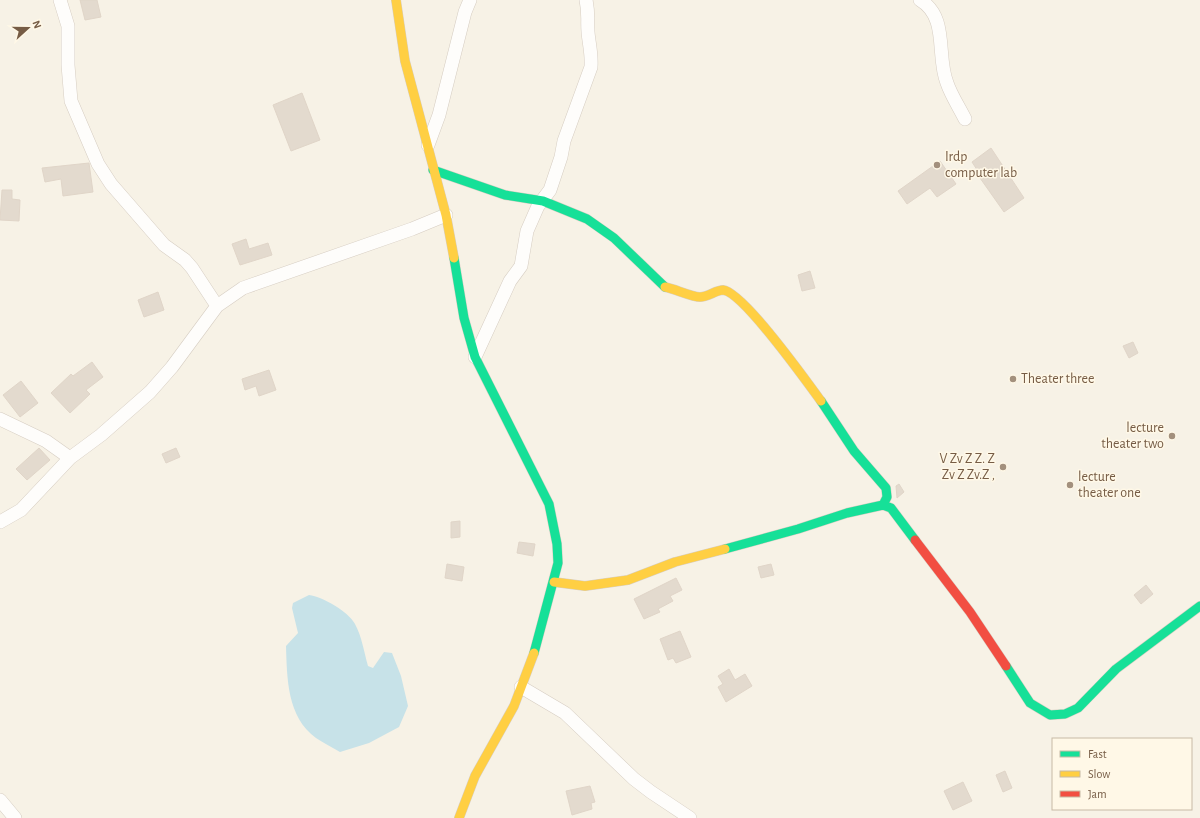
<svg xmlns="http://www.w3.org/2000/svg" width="1200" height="818" font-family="'Alegreya Sans',sans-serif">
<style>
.water{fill:#c7e2e8}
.building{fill:#e3dace;stroke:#e0d5c8}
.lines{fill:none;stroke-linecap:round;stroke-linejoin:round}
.street-casing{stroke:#d6cdc2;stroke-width:14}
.fast-casing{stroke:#d7cec3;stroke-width:10}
.slow-casing{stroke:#d7cec3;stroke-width:10}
.jam-casing{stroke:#d7cec3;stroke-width:10}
.street{stroke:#fefdfb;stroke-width:13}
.fast{stroke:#16e098;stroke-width:9}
.slow{stroke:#ffcf43;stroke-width:9}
.jam{stroke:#f24e42;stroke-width:9}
.poi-dot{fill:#a3907d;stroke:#fff8e7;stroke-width:1.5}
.labels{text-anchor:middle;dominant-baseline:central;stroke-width:3;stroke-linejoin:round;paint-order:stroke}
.poi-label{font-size:14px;fill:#765c45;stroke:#fff8e7;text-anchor:start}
</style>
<rect width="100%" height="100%" fill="#f7f2e6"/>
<path class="water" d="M309,595C323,597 348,611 355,624C362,637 364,652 368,666L373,668L384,652L392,653L401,676L408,706L399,727L369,743L340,752C332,747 323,743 316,738C287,717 287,678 286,646L298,633L292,608L293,603Z"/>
<path class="building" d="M80,0H97L101,17L85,20Z
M302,93L320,140L291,151L273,105Z
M991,148L1024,198L1004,212L980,178L981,176L972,162Z
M940,161L956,184L937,197L930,188L907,204L898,191Z
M89,163L93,192L63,196L61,179L45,182L42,168Z
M2,190H12V199L20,200L19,221L0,220Z
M246,239L249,249L268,243L272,255L240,265L232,244Z
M810,271L815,288L802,291L798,275Z
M158,292L164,310L144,317L138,300Z
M1133,342L1138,353L1129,358L1123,346Z
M92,362L103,377L86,390L90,394L70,413L51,393L71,374L73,376Z
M269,370L276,390L259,396L256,386L245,390L242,379Z
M21,381L38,403L20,417L3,395Z
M39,448L50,460L27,480L16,469Z
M176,448L180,457L166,463L162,454Z
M899,484L904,492L897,498L896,486Z
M460,521V537L451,538V522Z
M519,542L535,544L533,556L517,553Z
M447,564L464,567L462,581L445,578Z
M771,564L774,575L761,578L758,567Z
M676,578L682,590L670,596L673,601L658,609L660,612L644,619L634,599Z
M1146,585L1153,594L1141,604L1134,595Z
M680,631L691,657L676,663L673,658L668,660L660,639Z
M729,669L735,680L745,674L752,686L726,702L718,687L723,684L718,676Z
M1005,771L1012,788L1003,792L996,775Z
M963,782L972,801L953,810L944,791Z
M590,786L595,802L591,803L592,809L572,815L566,791Z"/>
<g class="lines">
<g class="street-casing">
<path id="street" d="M60,0L68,26V65L71,101L98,164L111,184L164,245L185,260L192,268L217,306
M920,0C949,17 936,56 947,83C951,95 959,107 965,119
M428,145L439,115L465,12L470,0
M475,357L510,281L521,266L527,231L538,206L550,190L561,157L564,141L591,67C592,54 589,44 588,32C587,20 589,14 586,0
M0,419L46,441L70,458
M0,522L21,510L70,458L101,435L150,392L172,367L217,306L243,288L412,229L446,215
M521,687L565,713L634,779L651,792L690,818
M0,800L15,818"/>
</g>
<g class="fast-casing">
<path id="fast" d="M433,170L505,195L543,201L587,219L614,238L665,287
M454,258L464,318L475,357L549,504L557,544L558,563L534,653
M821,401L854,451L886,488L887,497L883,505
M725,549L798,529L847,513L883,505L891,508L915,540
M1006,666L1030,703L1050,715L1065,714L1078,708L1116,669L1200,606"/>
</g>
<g class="slow-casing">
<path id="slow" d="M396,0L405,61L446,215L454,258
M665,287C675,289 692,297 700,297C708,297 716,290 723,290C743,292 807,382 821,401
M554,582L585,586L628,580L675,562L725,549
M459,818L475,776L514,706L534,653"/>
</g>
<g class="jam-casing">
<path id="jam" d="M915,540L970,612L1006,666"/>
</g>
<use href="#street" class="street"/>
<use href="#fast" class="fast"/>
<use href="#slow" class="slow"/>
<use href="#jam" class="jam"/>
</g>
<g class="poi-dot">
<circle cx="937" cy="165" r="4"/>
<circle cx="1013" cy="379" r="4"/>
<circle cx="1172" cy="436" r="4"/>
<circle cx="1003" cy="467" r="4"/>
<circle cx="1070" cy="485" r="4"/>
</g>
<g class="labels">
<g class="poi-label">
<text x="945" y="157">Irdp<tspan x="945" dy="16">computer lab</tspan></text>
<text x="1021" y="379">Theater three</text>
<text x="1164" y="428" text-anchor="end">lecture<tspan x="1164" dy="16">theater two</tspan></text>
<text x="995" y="459" text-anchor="end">V Zv Z Z. Z<tspan x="995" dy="16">Zv Z Zv.Z ,</tspan></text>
<text x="1078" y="477">lecture<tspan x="1078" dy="16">theater one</tspan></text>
</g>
</g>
<rect x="1052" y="738" width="140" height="72" fill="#fff8e7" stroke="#c8baa6"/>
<rect x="1060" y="751" width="20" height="6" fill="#16e098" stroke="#c8baa6"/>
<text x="1088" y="758" font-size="12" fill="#765c45">Fast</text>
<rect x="1060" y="771" width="20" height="6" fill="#ffcf43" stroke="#c8baa6"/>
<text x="1088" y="778" font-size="12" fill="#765c45">Slow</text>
<rect x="1060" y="791" width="20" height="6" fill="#f24e42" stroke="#c8baa6"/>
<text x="1088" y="798" font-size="12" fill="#765c45">Jam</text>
<g transform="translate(28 28) rotate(69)" stroke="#fff8e7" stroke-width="3" paint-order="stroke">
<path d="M0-3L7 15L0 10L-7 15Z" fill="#765c45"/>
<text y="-6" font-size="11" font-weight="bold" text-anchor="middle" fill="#765c45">N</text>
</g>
</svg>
